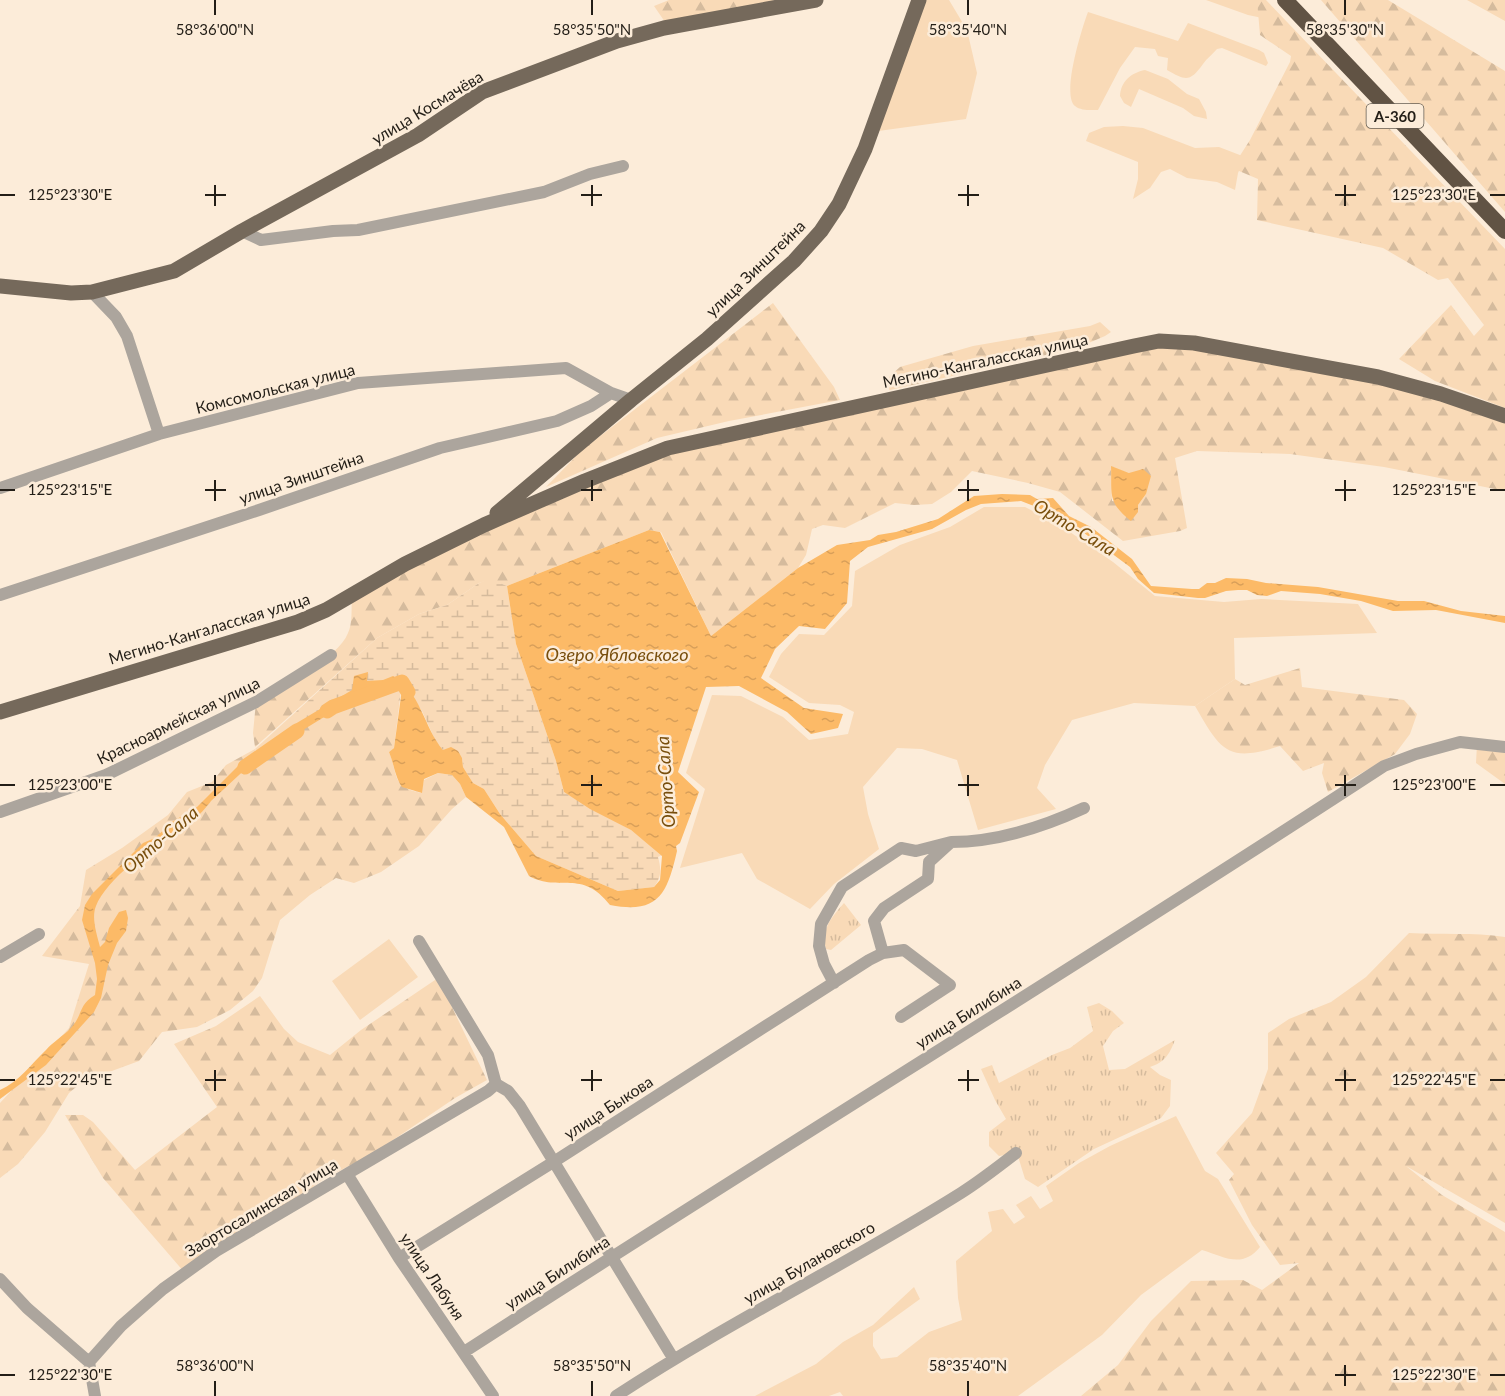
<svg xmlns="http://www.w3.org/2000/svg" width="1505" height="1396" font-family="Lato,sans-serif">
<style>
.green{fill:#f9dab7}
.forest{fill:url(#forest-firs);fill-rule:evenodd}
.wetland{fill:url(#wetland-marsh)}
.park{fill:url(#park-tufts)}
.water{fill:url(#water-ripples)}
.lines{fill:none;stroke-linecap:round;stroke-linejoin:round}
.river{stroke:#fcba67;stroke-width:15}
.minor{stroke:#aca59d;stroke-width:12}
.major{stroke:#75695b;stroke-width:15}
.highway{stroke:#615344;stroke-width:16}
.ticks{fill:none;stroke:#231e17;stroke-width:2}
.labels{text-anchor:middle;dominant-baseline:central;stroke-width:5;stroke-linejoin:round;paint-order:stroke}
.shield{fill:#fcecd9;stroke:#645c51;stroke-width:1.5}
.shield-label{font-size:15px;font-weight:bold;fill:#231e17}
.street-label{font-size:16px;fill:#231e17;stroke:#fcecd9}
.water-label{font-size:18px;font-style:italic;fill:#784e0c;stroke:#fcecd9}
.ticks-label{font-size:15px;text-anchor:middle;fill:#231e17;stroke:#fcecd9;stroke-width:5;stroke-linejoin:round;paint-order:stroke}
</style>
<defs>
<pattern id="forest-firs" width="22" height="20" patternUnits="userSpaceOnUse" patternTransform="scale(1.5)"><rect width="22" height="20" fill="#f9dab7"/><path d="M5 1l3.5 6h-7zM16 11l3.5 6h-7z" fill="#d5bb9d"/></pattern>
<pattern id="wetland-marsh" width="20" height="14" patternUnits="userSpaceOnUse" patternTransform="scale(1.5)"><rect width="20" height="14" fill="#f9dab7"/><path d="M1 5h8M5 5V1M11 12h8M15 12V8" fill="none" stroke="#d5bb9d"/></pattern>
<pattern id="park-tufts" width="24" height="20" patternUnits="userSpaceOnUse" patternTransform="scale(1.5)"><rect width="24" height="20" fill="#f9dab7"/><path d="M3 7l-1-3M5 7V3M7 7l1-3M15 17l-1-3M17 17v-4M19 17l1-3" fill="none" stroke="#d5bb9d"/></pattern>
<pattern id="water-ripples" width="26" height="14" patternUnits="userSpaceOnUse" patternTransform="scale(1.5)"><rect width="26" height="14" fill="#fcba67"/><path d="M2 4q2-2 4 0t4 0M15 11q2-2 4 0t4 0" fill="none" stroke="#d89f59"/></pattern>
</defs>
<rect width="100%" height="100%" fill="#fcecd9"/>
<path class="green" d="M919,0H949L967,30L977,73L966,119L871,132Z
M1206,0H1260L1272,20L1248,15Z
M1088,12L1178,41L1188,23L1259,50L1264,53L1268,63L1266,66L1222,48L1217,49C1213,54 1207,58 1203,64C1190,82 1186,81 1167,70L1168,58L1158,56L1155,49L1135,47L1120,68L1098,110C1091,110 1081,111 1075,106C1061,95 1082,28 1088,12Z
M1145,70L1168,79L1187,94L1199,99L1206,112L1207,119L1194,116L1183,108L1139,89L1131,107L1124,103L1120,96C1121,81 1131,73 1145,70Z
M1123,126L1143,128L1195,148L1219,147L1245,157L1238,173L1235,190L1217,182L1187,178L1170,169L1161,172L1150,188L1133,199L1138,179V162L1086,141L1089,133L1104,127Z
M984,507H1025L1060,525L1113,562L1155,596L1224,602L1261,599L1358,604L1377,633L1234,638L1235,679L1195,706L1134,703L1072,720L1045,765L1037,788L1056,809L978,830L957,760L922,749L897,748L863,787L868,814L879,849L834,884L810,909L757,879L742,853L680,868L705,789L686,773L712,695L741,696L783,717L809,740L848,734L854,712L840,705L809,703L769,677L781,654L799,634L824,635L852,606L855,571L900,545L950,527Z
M389,939L418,977L360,1020L332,981Z
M1176,1116L1205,1171L1218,1179L1260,1247C1242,1269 1225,1257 1202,1250L1141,1295L1102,1335L1018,1396H843L840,1392L829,1396H755L816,1364L843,1342L873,1325L914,1287L920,1299L873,1333V1346L881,1359L897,1357L929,1332L962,1320L958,1298L956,1261L992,1231L988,1212L1003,1209L1014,1224L1025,1217L1016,1205L1031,1196L1040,1209L1053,1201L1046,1186L1079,1163L1110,1146Z"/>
<path class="forest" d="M669,0H777L665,22L654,6Z
M1257,0H1266L1505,249V408L1435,381L1399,359L1451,305L1474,336L1484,325L1448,278L1438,280L1383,248L1257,220L1258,179L1232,168L1250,140L1290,62L1291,56L1260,35Z
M1321,0H1388L1505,71V212Z
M1467,0H1505V21Z
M773,303L834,387L840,400L729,421L657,438L546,487L582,450Z
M1100,322L1111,332L1105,336L1077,348L890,390L884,386L890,376L900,367L973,346L1090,326Z
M1159,341L1378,377L1505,416V491L1384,467L1290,454L1197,451L1175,458L1187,528L1180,531L1123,541L1060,492L1028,483L972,471L951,492L932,504L914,505L895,503L845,528L823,525L812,529L806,555L798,568L711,636L661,532L649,530L507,586L489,580L479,583L447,605L419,614L377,638L255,747L253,733L256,702C280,687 338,659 348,633C353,623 351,607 352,597L369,585L668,448ZM1111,467L1129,473L1146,494L1138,505L1112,501Z
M1300,668L1302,687L1404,700L1417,714L1410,734L1395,754L1328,792L1322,773L1324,763L1303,771L1280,746C1227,763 1221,751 1195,706L1235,679L1245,685Z
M402,682L394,748L389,752C399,777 391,786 421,793L424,780L438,773L452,775L460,784L466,797L452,809L419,846L381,872L354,883L336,878L310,895L280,920L262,978L253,991L230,1010L197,1027L162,1032L139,1061L82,1082L69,1093L45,1132L18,1164L0,1178V1103L69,1028L89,964L42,956L80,906L86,870L122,848L168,815L187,792L212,782L226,765L255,749L262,762L266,761L261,755L333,707Z
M1477,744L1505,747V784L1476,763Z
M1409,933C1441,935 1473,932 1505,937V1223L1406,1166L1442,1195L1505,1232V1396H1081L1118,1365L1151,1321L1191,1281L1243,1280L1262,1290L1299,1263L1280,1265L1252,1225L1229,1180L1234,1174L1216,1153L1252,1113L1268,1069V1033L1289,1019L1331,1002L1366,977Z
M438,978L487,1080L455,1098L371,1155L323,1179L284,1211L185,1273L103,1178L65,1115H83L93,1122L135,1170L217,1107L174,1044L216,1026L260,996L284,1029L298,1042L330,1055L361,1030Z"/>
<path class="wetland" d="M489,579L507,586L516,644L556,761L564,792L631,830L662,855L658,857C661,868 662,877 654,887L618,891L536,856L500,814L484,789L473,783L463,767L462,758L443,750L436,742L422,711L402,682L333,707L261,755L255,749L377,638L419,614L447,605L479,583Z"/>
<path class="park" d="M844,903L861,925L831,950L826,949C820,930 832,917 844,903Z
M1099,1003L1112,1011L1124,1023L1113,1031L1103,1046L1109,1070L1125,1069L1175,1040C1169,1055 1165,1062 1150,1067L1160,1075L1171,1080L1170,1106L1161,1118L1094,1149L1038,1187L1025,1179L1017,1153L999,1156L989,1146V1132L1006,1119L995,1100L981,1069L992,1065L999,1083L1052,1055L1070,1048L1093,1031L1087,1007Z"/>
<path class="water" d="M1111,466L1129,473L1143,469L1151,476L1146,494L1138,505V512L1131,521C1107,502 1112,494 1111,466Z
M1002,494L1030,495L1037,499L1053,498L1069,516L1091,527L1132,559L1151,586L1192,589H1199L1207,583H1215L1226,578L1247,579L1266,583L1318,587L1398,601H1424L1461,611L1505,616V623L1436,610L1393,611L1361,601L1320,594L1281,591L1267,596L1257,595L1247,590H1238L1226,591L1205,598H1198L1154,593L1138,579L1130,567L1080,530L1060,521L1054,520L1039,508L1021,501L981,504L966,510L932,529L868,547L850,561L847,603L825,629L799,626L775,649L761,678L804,708L843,714L838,728L811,734L787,712L739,686L706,687L678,772L699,792L680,843L676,846L677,851C667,895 658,914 610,905C581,868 560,893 529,876L504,827L466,797L460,784L452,775L438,773L424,779L422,793L402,787C395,777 394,764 389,752L394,748L402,689L391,681L374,685L352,696L342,706L290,738L266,750L211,801C210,803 195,820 193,821C189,825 182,826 177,829C154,844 105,881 96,906C91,918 97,935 100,947L105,942L109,928L119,912L126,910L128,918L126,931L117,943L108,965L101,998L94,1012L46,1065L0,1099V1090C19,1082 31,1064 46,1050C53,1042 63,1036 71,1028C83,1015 78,1005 95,995L97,979L95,963L82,920L85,905L92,894L143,843L155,838L172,822L197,807L239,765L295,724L352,690L354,676L368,672L367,681L383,680L393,676C420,690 424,728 443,750L451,747L458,751L462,758L463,767L473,783L484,789L500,814L536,856L618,891L654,887L660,880L662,856L631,830L590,809L564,792L556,761L516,644L507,586L649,530L660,532L711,636L798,568L837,545L870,540L878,535L896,532L938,519L974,496Z"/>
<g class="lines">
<path class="river" d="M327,711L333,707L402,682L408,692
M245,767L297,731"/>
<path class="minor" d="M242,231L261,240L333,231L358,230L544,192L590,174L623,166
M92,292L116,317L127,336L159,434
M0,488L159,434L358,383L566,368L611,393L631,400
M0,595L259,510L440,448L557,421L591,406L611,393
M0,812L106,775L256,702L331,655
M951,842C997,842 1043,827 1084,808
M419,941L488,1055L496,1084L508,1091L520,1106L673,1358
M0,957L39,934
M834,983L824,964L819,946L821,924L842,887L901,848L916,851L951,842L929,862L928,879L884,908L874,921L883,953
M347,1174L399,1258L493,1396
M399,1258L555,1161L869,960L883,953L904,950L950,985L901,1017
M0,1279L27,1308L89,1362
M464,1352C769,1154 1080,965 1384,766L1416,754L1460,742L1505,747
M95,1396L89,1362L121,1326L163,1289L216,1251L488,1091L496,1084
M616,1396C727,1323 848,1264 961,1193C980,1181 998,1167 1016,1153"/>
<path class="major" d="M0,286L71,293L92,292L174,271L242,231L418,135L482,92L617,41L664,28L816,0
M497,513L631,400L707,339L794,261L821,231L839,204L865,149L919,0
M0,712L298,622L326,610L405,564L484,525L585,481L668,448L1134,346L1159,341L1194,343L1378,377L1441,394L1505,416"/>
<path class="highway" d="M1285,0L1505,231"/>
</g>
<path class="ticks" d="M215,0V15M592,0V15M968,0V15M1345,0V15M215,185V206M592,185V206M968,185V206M1345,185V206M0,195H15M205,195H226M581,195H602M958,195H979M1335,195H1356M1490,195H1505M215,480V501M592,480V501M968,480V501M1345,480V501M0,490H15M205,490H226M581,490H602M958,490H979M1335,490H1356M1490,490H1505M215,775V796M592,775V796M968,775V796M1345,775V796M0,785H15M205,785H226M581,785H602M958,785H979M1335,785H1356M1490,785H1505M215,1070V1091M592,1070V1091M968,1070V1091M1345,1070V1091M0,1080H15M205,1080H226M581,1080H602M958,1080H979M1335,1080H1356M1490,1080H1505M1345,1365V1386M0,1375H15M1335,1375H1356M1490,1375H1505M215,1381V1396M592,1381V1396M968,1381V1396"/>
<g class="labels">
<rect class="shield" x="1366.5" y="104" width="57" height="24" rx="4.5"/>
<g class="shield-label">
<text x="1395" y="116">А-360</text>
</g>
<g class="street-label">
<text transform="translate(427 107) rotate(-31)">улица Космачёва</text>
<text transform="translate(755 268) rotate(-44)">улица Зинштейна</text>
<text transform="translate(985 360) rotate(-12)">Мегино-Кангаласская улица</text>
<text transform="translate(275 388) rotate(-14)">Комсомольская улица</text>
<text transform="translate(301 477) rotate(-19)">улица Зинштейна</text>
<text transform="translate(209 628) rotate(-17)">Мегино-Кангаласская улица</text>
<text transform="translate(178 720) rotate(-26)">Красноармейская улица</text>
<text transform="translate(968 1012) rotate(-32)">улица Билибина</text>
<text transform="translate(608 1107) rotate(-33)">улица Быкова</text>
<text transform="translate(261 1207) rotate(-31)">Заортосалинская улица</text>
<text transform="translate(809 1262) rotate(-30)">улица Булановского</text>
<text transform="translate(557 1272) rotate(-33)">улица Билибина</text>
<text transform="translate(433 1276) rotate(56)">улица Лабуня</text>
</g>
<g class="water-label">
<text transform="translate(1075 527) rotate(31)">Орто-Сала</text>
<text x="617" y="654">Озеро Ябловского</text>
<text transform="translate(665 782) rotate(-94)">Орто-Сала</text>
<text transform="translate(160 839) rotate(-40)">Орто-Сала</text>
</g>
</g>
<g class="ticks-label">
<text x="215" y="35">58°36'00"N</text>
<text x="592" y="35">58°35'50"N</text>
<text x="968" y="35">58°35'40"N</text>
<text x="1345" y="35">58°35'30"N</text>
<text x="1434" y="200">125°23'30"E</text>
<text x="70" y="200">125°23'30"E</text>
<text x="1434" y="495">125°23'15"E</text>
<text x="70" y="495">125°23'15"E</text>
<text x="1434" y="790">125°23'00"E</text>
<text x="70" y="790">125°23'00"E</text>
<text x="1434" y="1085">125°22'45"E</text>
<text x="70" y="1085">125°22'45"E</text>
<text x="215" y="1371">58°36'00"N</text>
<text x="592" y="1371">58°35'50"N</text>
<text x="968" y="1371">58°35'40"N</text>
<text x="1434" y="1380">125°22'30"E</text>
<text x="70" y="1380">125°22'30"E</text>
</g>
</svg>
